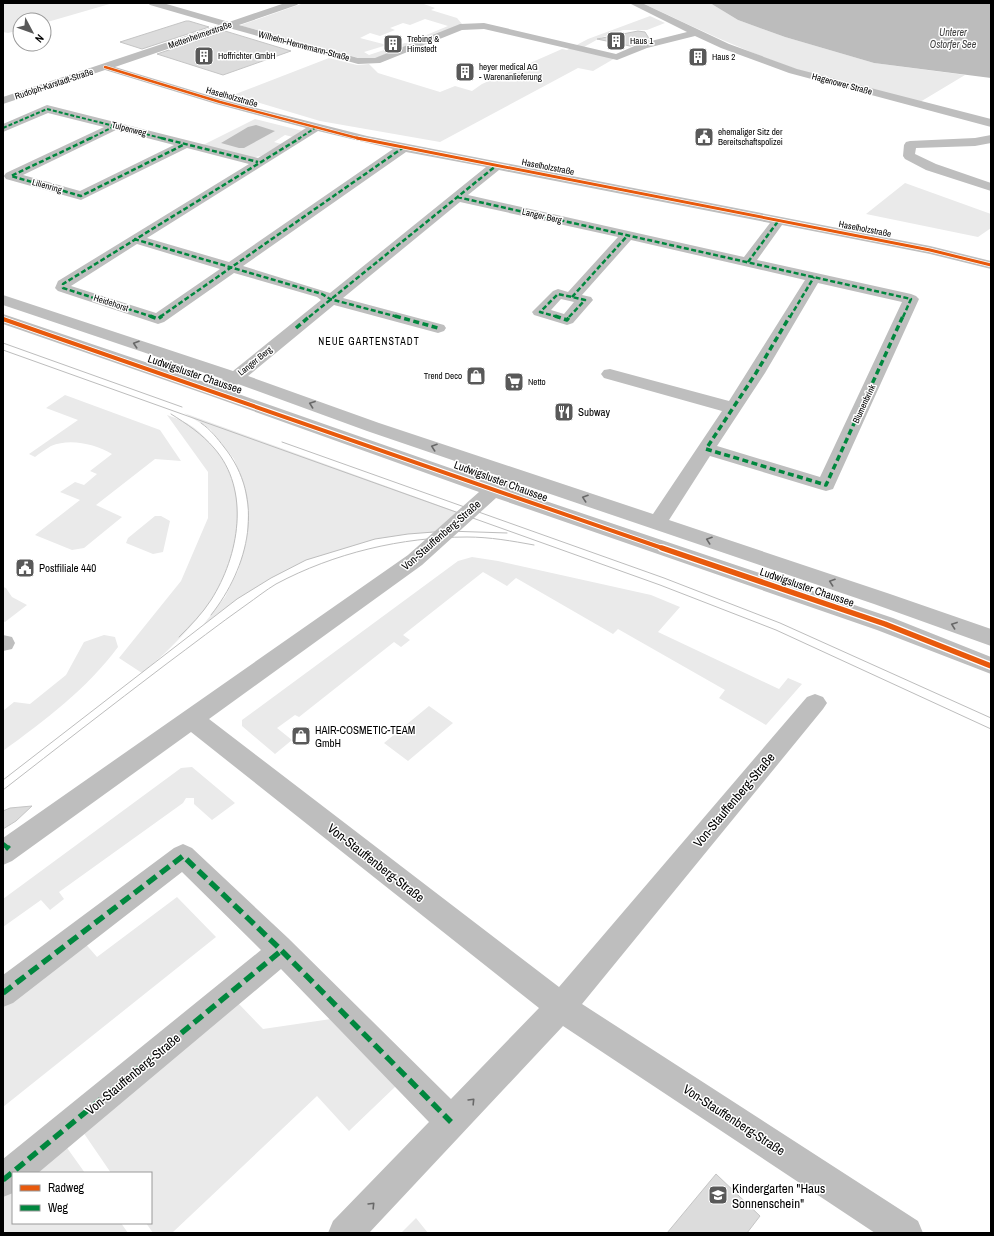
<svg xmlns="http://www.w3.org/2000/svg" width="994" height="1236" font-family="'Archivo Narrow',sans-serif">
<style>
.green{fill:#eaeaea}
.water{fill:#bcbcbc}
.building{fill:#dcdcdc;stroke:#c5c5c5}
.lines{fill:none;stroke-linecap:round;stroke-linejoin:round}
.minor{fill:#bebebe;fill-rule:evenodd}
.tram{stroke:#bdbdbd;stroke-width:1}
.quiet-far4{stroke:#00873e;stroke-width:2;stroke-dasharray:4 2;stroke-linecap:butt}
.quiet-far3{stroke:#00873e;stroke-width:2.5;stroke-dasharray:5 2.5;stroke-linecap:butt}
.quiet-far2{stroke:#00873e;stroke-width:3.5;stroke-dasharray:6 3.5;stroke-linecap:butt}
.quiet-far1{stroke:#00873e;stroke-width:4.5;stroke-dasharray:8 4.5;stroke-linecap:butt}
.quiet{stroke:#00873e;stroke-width:5.5;stroke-dasharray:11 5.5;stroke-linecap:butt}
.cycleway-far3-casing{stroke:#fff;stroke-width:3.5}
.cycleway-far2-casing{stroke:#fff;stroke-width:4.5}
.cycleway-far1-casing{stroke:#fff;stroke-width:6}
.cycleway-casing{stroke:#fff;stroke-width:8}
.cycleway-far3{stroke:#e8590c;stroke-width:2.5}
.cycleway-far2{stroke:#e8590c;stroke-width:3}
.cycleway-far1{stroke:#e8590c;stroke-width:4}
.cycleway{stroke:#e8590c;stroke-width:5.5}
.oneway{stroke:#686868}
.labels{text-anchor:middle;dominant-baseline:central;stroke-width:3;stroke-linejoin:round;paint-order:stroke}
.far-street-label{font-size:9px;fill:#000;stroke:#fff}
.far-poi-label{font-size:9px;fill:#000;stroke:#fff;text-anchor:start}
.far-water-label{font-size:10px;font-style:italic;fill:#404040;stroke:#fff}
.far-neighbourhood-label{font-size:10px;letter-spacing:1px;fill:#000;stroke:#fff}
.street-label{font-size:11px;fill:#000;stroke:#fff}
.poi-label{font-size:11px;fill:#000;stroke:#fff;text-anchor:start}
.near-street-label{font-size:13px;fill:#000;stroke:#fff}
.near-poi-label{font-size:13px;fill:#000;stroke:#fff;text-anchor:start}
</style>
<rect width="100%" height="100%" fill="#fff"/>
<path class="green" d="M3,3H113L44,23V20H20V30L8,33L3,32Z
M304,3H421L435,8L431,10L457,18L462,24L417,42L412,41L448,26L425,19L410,25L403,23L390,28L395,30L380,36L370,33L360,38L387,45L364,52L369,55L405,43L410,44L374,59L366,60L242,26L241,25Z
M642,3H710L738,20L785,37L874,63L965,75L920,102C880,91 839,82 799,70C745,52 694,27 642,3Z
M650,16L665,23L647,30H623L600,38L584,47L617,57L593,71L578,68L440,142L320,121L233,95L329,58L357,65L369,64L378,73L440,92L455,86L472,91L482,84L562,49L567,50L588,39Z
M255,119L303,131L293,137L285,135L274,142L281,144L261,156L249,158L201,146Z
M905,183L991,214V228L978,237L866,214Z
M65,395L160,430L181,461L155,459L96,505L122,517L84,548L72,550L35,535L80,500L60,492L75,482L84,485L97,474L90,471L112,454C95,444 70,438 51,446C46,449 40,453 35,457L29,454L78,420L46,408Z
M184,413L466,515L447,531L408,534L375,539L306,560L271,578L237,599L203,625L225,597L238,571L247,539L248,509L244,485L234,459L210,429Z
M167,415C194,424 200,431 217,452C250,494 239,552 214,595C198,622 166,654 142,673L119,658L181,581L208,518V472Z
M155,516H161L170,521L163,552L153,554L126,543L128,538Z
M472,557L498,561L651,595L680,607L658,632L779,689L788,678L802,684L766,725L719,698L725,690L618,629L613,634L516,578L507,586L483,572L403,635L410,640L401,647L394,642L299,717L295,715L277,728L292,740L275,754L242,726V720L458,561Z
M3,587L6,588L12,597L27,605L5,622L3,621Z
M104,635L115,637L118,647C87,689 44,721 3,751V711L14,702L30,704L66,675L84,642Z
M429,706L453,723L408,761L384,743Z
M192,767L235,803L212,820L194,804V798H186L183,803L59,892L64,899L50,910L41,900L3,927V899L181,768Z
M177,897L216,937L3,1107V1002L83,941L97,957Z
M237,1002L263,1029L331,1019L396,1086L349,1131L317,1096L172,1233H153L146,1223H151V1173H111L83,1132Z
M65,1145L85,1173H31Z
M13,1187V1223H121L128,1233H3V1195Z
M416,1218L428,1233H401Z"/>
<path class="water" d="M710,3H991V78L874,63L785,37L738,20Z
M256,125L275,131L244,148H239L221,143L248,127Z"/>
<path class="building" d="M186,21H189L209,27L142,49L120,42Z
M225,31L291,51L223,75L157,54Z
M638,31L645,32L650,40L630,46L597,39Z
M32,806L16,821L3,829V811L10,808Z
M716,1174L760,1216L747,1233H667Z"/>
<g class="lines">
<path class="minor" d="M148,3H163L229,22L285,3H299L297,5L239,25L358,58H375L460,24L484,23L616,54L639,44L687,32L629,3H642L729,44L797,69L991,119V127L789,73L721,48L695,36L647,48L617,60L484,29L462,30L380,63L358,64L229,28L115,67L224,100L367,136L930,246L991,261V269L930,254L782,225L757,260L911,294L916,296L919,299L833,489L826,491L819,489L710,456L669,520L890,594L991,629V646L874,604L512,481L507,488L893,618L991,657V674L877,630L496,498L422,565L209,719L559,987L807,697L815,694L823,697L827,703L823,709L582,1004L918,1221L923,1233H875L563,1026L369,1233H328L333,1221L429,1122L281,969L38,1173H13V1193L3,1197V1159L261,950L182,872L13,1003L3,1007V975L174,848L183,844L192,848L288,938L451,1099L539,1008L191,732L12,861L3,865V838L408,555L479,492L211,396L3,324V314L219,387L217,385L223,379L3,305V295L233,371L321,300L317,297L234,273L164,322L158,324L58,291L55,288L58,281L249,164L187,148L81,200L6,179L4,176L6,173L104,127L48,113L3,132V124L47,105L258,158L306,128L216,104L105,70L3,104V97L219,25L150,5ZM116,130L174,145L80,191L23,175ZM318,131L393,149L229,262L147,238ZM406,152L486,167L330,293L243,266ZM499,170L770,223L744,257L468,195ZM460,202L618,237L568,292L558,289L553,291L532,312L534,315L567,325L573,323L593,300L591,297L582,295L631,240L805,280L729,401L610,369L604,370L601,374L604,378L722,411L653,514L379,423L248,376L334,305L438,333L444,331L446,328L444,325L343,298ZM137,244L220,269L156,313L71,286ZM818,283L902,302L820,477L717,446L765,373ZM561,299L574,302L564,314L551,310ZM238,384L367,431L499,476L490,482L227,390L232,389Z
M991,135V143L975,146L916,148L915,154L936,164L991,183V191L926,170L905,159L903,156L904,145L906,142L910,141L975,138Z
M3,635L12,637L15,643L12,649L3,651Z"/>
<path class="tram" d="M3,343L182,407
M3,350L660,585L776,630L991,729
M171,414C187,424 202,434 214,448C251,490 239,556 211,600C202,614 191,625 179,637
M201,423C211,430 217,438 224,447C266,499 249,567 211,615
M282,442L664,578L780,623L991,718
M3,780L237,599L271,578L306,560L375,539L408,534L447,531L507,533
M3,790C57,748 111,706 165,665C192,645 219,624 246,605C256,598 266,590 276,584C334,553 402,537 467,537C490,537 512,541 534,545"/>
<path class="quiet-far4" d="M3,128L47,109L165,139
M89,139L115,126
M298,139L315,128"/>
<path class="quiet-far3" d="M91,138L11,176L81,196L185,144
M161,138L258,162
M457,197L911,299L903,317
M134,239L322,294L330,299L398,317
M748,262L779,220
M572,297L628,235
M153,317L63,288V284L300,138
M160,317L404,147
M309,317L497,165
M558,317L540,312L558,294L572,297
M569,317L585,300L572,297
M790,317L814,277"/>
<path class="quiet-far2" d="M150,316L158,319L162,316
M395,316L438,328
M555,316L567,320L570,316
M296,328L310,316
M708,446L756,373L790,316
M706,449L826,485L903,316"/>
<path class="quiet-far1" d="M3,844L8,848"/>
<path class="quiet" d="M7,847L9,849
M3,993L183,856L278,947L451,1122
M3,1180L281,951"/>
<g class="cycleway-far3-casing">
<path id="cycleway-far3" d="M105,67L220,102L361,139"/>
</g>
<g class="cycleway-far2-casing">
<path id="cycleway-far2" d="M357,138L930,250L991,265"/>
</g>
<g class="cycleway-far1-casing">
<path id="cycleway-far1" d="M3,319C224,394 444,473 665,549"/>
</g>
<g class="cycleway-casing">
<path id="cycleway" d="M662,548L885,624L991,666"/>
</g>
<use href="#cycleway-far3" class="cycleway-far3"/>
<use href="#cycleway-far2" class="cycleway-far2"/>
<use href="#cycleway-far1" class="cycleway-far1"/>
<use href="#cycleway" class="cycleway"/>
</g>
<defs><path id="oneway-chevron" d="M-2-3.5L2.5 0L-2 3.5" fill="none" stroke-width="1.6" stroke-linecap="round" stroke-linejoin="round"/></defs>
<g class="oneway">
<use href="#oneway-chevron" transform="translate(136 344) rotate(-162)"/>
<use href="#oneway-chevron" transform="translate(312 404) rotate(-160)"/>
<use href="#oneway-chevron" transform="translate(434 447) rotate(-161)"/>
<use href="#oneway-chevron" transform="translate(585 498) rotate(-161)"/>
<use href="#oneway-chevron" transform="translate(709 540) rotate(-161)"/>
<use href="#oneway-chevron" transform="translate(832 582) rotate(-161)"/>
<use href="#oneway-chevron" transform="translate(954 625) rotate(-160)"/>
<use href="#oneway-chevron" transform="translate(472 1101) rotate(-46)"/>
<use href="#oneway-chevron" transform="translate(372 1205) rotate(-46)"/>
</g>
<defs>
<g id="building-square" transform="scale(1)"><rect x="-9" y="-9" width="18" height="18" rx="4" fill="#595959" stroke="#fff"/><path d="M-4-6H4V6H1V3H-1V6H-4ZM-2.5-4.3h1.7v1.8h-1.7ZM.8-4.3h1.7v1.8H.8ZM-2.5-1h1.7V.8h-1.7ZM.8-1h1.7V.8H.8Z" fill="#fff"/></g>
<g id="civic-square" transform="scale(1)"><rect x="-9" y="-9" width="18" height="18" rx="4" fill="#595959" stroke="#fff"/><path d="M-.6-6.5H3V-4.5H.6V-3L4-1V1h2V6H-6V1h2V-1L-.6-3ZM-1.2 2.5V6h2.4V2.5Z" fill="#fff"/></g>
<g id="shop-square" transform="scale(1)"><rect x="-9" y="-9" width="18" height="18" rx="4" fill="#595959" stroke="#fff"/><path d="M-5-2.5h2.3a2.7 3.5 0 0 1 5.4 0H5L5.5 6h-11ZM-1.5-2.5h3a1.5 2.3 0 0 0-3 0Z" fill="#fff"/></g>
<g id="supermarket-square" transform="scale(1)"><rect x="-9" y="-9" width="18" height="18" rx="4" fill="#595959" stroke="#fff"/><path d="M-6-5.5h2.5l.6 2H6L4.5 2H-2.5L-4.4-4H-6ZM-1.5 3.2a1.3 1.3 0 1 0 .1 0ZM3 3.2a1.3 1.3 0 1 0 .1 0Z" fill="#fff"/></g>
<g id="restaurant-square" transform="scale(1)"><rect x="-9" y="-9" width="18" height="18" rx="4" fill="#595959" stroke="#fff"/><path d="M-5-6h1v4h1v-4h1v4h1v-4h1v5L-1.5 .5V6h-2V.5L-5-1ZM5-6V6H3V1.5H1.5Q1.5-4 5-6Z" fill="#fff"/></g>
<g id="school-square" transform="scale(1)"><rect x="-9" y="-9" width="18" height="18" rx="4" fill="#595959" stroke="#fff"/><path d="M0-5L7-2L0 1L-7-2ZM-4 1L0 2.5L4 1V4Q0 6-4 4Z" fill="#fff"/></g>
</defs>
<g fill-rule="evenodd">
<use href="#building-square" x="616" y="41"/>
<use href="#building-square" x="393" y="44"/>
<use href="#building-square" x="204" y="56"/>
<use href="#building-square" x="698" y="57"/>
<use href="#building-square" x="465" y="72"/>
<use href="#civic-square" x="704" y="137"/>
<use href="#shop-square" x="476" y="376"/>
<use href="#supermarket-square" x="514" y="382"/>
<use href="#restaurant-square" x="564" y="412"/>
<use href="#civic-square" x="25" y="568"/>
<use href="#shop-square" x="301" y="736"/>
<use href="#school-square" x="718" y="1195"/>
</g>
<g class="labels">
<g class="far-street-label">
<text transform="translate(200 35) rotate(-19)">Mettenheimerstraße</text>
<text transform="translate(304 46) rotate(15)">Wilhelm-Hennemann-Straße</text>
<text transform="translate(54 84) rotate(-18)">Rudolph-Karstadt-Straße</text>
<text transform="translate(842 84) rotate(15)">Hagenower Straße</text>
<text transform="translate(232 97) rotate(16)">Haselholzstraße</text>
<text transform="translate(129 129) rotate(14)">Tulpenweg</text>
<text transform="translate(548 167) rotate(11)">Haselholzstraße</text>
<text transform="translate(47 186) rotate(16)">Lilienring</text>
<text transform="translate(542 216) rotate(13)">Langer Berg</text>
<text transform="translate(865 229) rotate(11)">Haselholzstraße</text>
<text transform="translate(111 303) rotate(18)">Heidehorst</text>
<text transform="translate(255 361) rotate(-39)">Langer Berg</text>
<text transform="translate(864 404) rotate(-65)">Blumenbrink</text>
</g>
<g class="far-poi-label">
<text x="407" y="39">Trebing &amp;<tspan x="407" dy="10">Himstedt</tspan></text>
<text x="630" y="41">Haus 1</text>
<text x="218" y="56">Hoffrichter GmbH</text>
<text x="712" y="57">Haus 2</text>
<text x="479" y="67">heyer medical AG<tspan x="479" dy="10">- Warenanlieferung</tspan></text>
<text x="718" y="132">ehemaliger Sitz der<tspan x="718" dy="10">Bereitschaftspolizei</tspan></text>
<text x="462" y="376" text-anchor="end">Trend Deco</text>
<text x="528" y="382">Netto</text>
</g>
<g class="far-water-label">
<text x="953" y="32">Unterer<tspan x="953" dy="12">Ostorfer See</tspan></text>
</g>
<g class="far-neighbourhood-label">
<text x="369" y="341">NEUE GARTENSTADT</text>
</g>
<g class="street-label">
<text transform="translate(195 374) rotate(19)">Ludwigsluster Chaussee</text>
<text transform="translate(501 481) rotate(20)">Ludwigsluster Chaussee</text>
<text transform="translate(441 535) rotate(-41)">Von-Stauffenberg-Straße</text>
<text transform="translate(807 587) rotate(19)">Ludwigsluster Chaussee</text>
</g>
<g class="poi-label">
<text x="578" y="412">Subway</text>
<text x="39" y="568">Postfiliale 440</text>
<text x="315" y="730">HAIR-COSMETIC-TEAM<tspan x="315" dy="13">GmbH</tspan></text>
</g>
<g class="near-street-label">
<text transform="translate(734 800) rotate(-50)">Von-Stauffenberg-Straße</text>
<text transform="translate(376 863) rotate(38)">Von-Stauffenberg-Straße</text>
<text transform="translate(133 1074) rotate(-40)">Von-Stauffenberg-Straße</text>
<text transform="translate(734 1120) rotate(33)">Von-Stauffenberg-Straße</text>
</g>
<g class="near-poi-label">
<text x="732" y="1188">Kindergarten "Haus<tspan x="732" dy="15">Sonnenschein"</tspan></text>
</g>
</g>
<rect width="994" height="1236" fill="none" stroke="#000000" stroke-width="8"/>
<rect x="12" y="1172" width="140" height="52" fill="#ffffff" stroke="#999999"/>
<rect x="20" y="1185" width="20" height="6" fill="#e8590c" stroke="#999999"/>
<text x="48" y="1192" font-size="12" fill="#000000">Radweg</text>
<rect x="20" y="1205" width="20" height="6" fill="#00873e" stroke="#999999"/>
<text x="48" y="1212" font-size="12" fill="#000000">Weg</text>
<g transform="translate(32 32) rotate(131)"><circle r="19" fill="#ffffff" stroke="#999999"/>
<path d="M0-3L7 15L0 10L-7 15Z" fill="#595959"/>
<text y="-6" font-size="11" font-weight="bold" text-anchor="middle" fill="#000000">N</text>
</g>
</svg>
